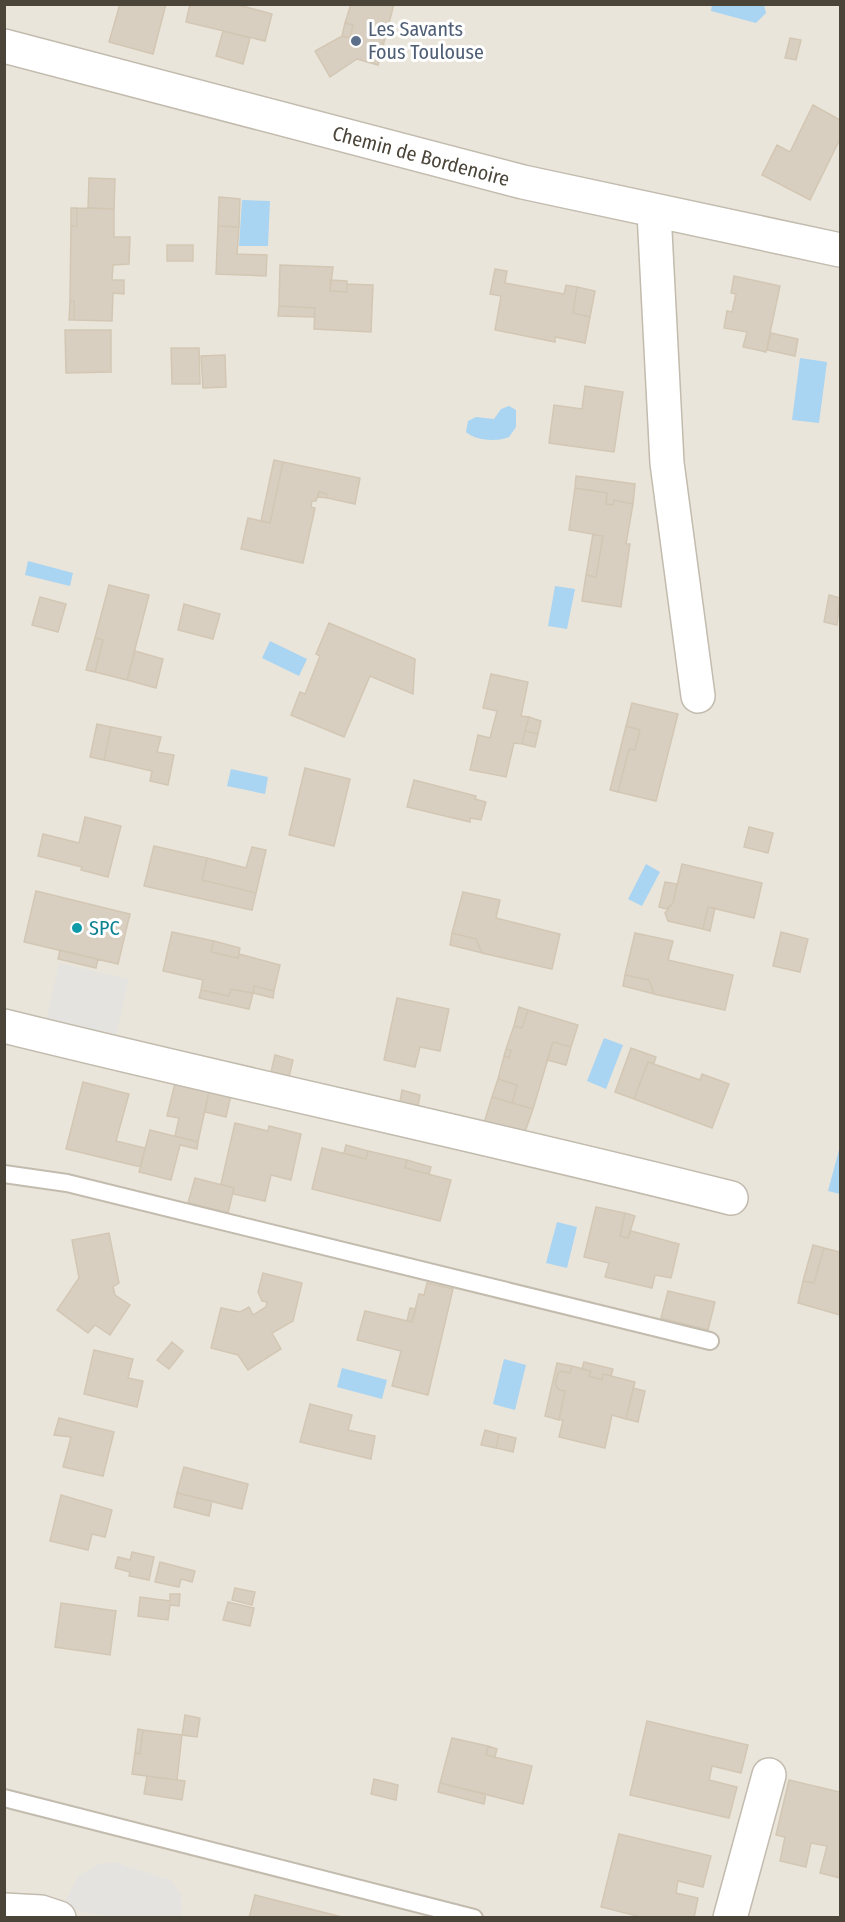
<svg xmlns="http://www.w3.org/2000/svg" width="845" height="1922" font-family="'Fira Sans Condensed',sans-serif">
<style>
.residential{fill:#eae5da}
.parking{fill:#e5e3e0}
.water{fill:#a9d4f2}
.building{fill:#d8cfc1;stroke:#d3c7b4;stroke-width:1.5}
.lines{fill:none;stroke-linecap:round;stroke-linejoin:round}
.service-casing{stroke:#c2bbae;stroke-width:20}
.minor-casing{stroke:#c2bbae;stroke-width:36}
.service{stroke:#fff;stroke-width:16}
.minor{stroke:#fff;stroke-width:33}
.service-dot{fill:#5c6f8a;stroke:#fff;stroke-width:2}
.culture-dot{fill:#0f9aa8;stroke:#fff;stroke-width:2}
.labels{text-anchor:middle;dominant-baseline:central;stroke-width:6;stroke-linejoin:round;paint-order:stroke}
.service-label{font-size:20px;fill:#4e5e75;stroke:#fff;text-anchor:start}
.street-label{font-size:20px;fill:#4b4439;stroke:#fff}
.culture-label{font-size:20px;fill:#0d838f;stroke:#fff;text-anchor:start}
</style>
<rect width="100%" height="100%" fill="#f6f3ec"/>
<path class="residential" d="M5,5H840V1917H5Z"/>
<path class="parking" d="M59,963L129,979L116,1035L46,1020Z
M114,1862L171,1880L181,1895L182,1917H109L62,1907L79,1875L100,1864Z"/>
<path class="water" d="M764,5L766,13L756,23L711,11L712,5Z
M242,200L270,201L268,246H239Z
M800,358L827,362L819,423L792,420Z
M509,406L516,410V427L509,437C498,442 476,441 466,432L468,421L476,417L494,419L501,409Z
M28,561L73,573L70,586L25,575Z
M555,586L575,589L567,629L548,626Z
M270,641L307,659L299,676L262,658Z
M231,769L268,777L265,794L227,786Z
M646,864L660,872L642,906L628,899Z
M604,1038L623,1045L606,1089L587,1081Z
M840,1146V1194L828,1191Z
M557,1222L577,1227L567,1268L546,1263Z
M504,1359L526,1365L515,1410L493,1404Z
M342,1368L387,1380L382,1399L337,1387Z"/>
<path class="building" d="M120,4H166L153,54L109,42Z
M190,4H235L272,14L265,41L186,22Z
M351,4H394L378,65L357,59L330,77L315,51L342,36L350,38L353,25L345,23Z
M345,23L353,25L350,38L342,36Z
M223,31L250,38L243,64L216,56Z
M790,38L801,40L796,60L785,58Z
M813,105L840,120V139L810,200L762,175L777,145L790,152Z
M89,178L115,179L114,209L88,208Z
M219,197L240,199L239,227L218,226Z
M71,208H77V226H71Z
M77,208L114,209V237H130L129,264L113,265L112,280H124V294L113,293L112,321L74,320V301H70L71,226H77Z
M218,226L239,227L237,254L267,255L266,276L216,274Z
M167,245H193V261H167Z
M280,265L333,267L330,291L347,292V284L373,285L371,332L314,329L315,308L279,306Z
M495,269L507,271L505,283L564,294L566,285L577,287L573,313L590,317L585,343L555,337V342L495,330L501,296L490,294Z
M734,276L780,286L766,352L743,347L747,332L724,328L727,311L732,312L736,294L731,293Z
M330,280L347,281V292L330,291Z
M577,287L595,291L590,317L573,313Z
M70,301H74V320H69Z
M279,306L315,308L314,317L278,316Z
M65,330H111V372L66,373Z
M771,333L798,339L795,356L767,350Z
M171,348H199L200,384H172Z
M225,355L226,387L203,388L201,356Z
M585,386L623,392L614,452L549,443L554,405L582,409Z
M274,460L283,462L270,523L261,521Z
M283,462L360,478L355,504L327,498V494L319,492L316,501H312L311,507L315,508L303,563L241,549L248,518L270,523Z
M576,476L635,484L633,504L614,500L613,505L606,504L607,493L575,488Z
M575,488L607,493L606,504L613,505L614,500L633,504L626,544H630L621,607L582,601L586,575L596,577L603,536L569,530Z
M319,492L327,494V498L318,497Z
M593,534L603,536L596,577L586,575Z
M109,585L149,595L127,680L95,672L103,640L95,638Z
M829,595L840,598L837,625L824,622Z
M40,597L66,604L58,632L32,625Z
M184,604L220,614L213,639L178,630Z
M329,623L415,659L413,694L370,676L344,737L291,715L300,692L305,694L320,656L316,654Z
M95,638L103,640L95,672L86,670Z
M135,651L163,659L156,688L127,680Z
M491,674L528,682L521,716L529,717L525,731L522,744L514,743L506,777L470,770L478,735L490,738L497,711L483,708Z
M632,703L678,714L656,801L618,792L629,749L635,750L640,730L626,726Z
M529,717L541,721L538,734L525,731Z
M97,724L111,727L104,760L90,757Z
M626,726L640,730L635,750L629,749L618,792L610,790Z
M111,727L161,737L157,752L174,755L168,785L150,781L152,771L104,760Z
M525,731L538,734L535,747L522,744Z
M305,768L350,779L334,846L289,835Z
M414,780L476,796L475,799L486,802L481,820L470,818V822L407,807Z
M85,817L121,826L108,877L81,870L82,867L38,856L43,834L79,843Z
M749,827L773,833L768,853L744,847Z
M154,846L207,858L202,880L256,893L252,910L144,886Z
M252,847L266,850L256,893L202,880L207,858L246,868Z
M682,864L762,883L754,918L708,907L703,929L668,921L665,913L673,903Z
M665,882L677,884L673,903L666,909L659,907Z
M36,891L130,914L118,964L24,942Z
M463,892L500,900L496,918L560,934L552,969L482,953L476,939L452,933Z
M708,907L715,908L710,931L703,929Z
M172,932L214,941L211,952L238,958L239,954L280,965L274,991L254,986L253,993L231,989L229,996L201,990L203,980L163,971Z
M781,932L808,939L800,972L773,966Z
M452,933L476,939L482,953L450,945Z
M635,933L673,941L668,960L733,975L725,1010L654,994L649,980L625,975Z
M214,941L240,948L238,958L211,952Z
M60,950L98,959L96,968L58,959Z
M625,975L649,980L654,994L623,986Z
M254,986L274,991L273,998L253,993Z
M231,989L253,993L249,1009L199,998L201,990L229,996Z
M397,998L449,1009L440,1051L420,1047L415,1067L384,1060Z
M519,1007L528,1010L522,1028L514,1026Z
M528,1010L578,1025L571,1047L553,1042L533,1109L512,1103L517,1085L498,1079L504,1056L509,1058L511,1050L506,1049L514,1026L522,1028Z
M553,1042L571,1047L566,1065L547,1060Z
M631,1048L656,1057L654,1063L648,1062L634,1099L615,1092Z
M506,1049L511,1050L509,1058L504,1056Z
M275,1055L293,1060L289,1077L271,1072Z
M648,1062L700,1080L702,1074L729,1084L712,1128L634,1099Z
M176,1079L210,1087L198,1142L175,1136L179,1118L167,1116Z
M498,1079L517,1085L512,1103L492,1097Z
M83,1082L129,1094L116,1141L145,1148L141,1167L66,1149Z
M402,1090L420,1095L418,1106L400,1102Z
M209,1091L231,1095L226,1117L205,1112Z
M492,1097L533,1109L525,1132L484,1123Z
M235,1123L268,1131L269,1126L301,1134L291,1180L271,1175L265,1201L233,1194L234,1188L221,1184Z
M150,1130L198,1142L197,1149L180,1145L171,1180L139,1172Z
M346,1145L368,1151L366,1159L344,1153Z
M322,1148L366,1159L368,1151L407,1160L405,1168L451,1180L440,1221L312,1189Z
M407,1160L431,1167L429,1174L405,1168Z
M195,1178L234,1188L228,1213L188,1203Z
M596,1207L625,1213L620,1236L628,1238L631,1231L679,1244L671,1278L655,1275L652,1288L605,1277L609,1263L584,1257Z
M625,1213L635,1216L628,1238L620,1236Z
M109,1233L119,1283L113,1287L115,1295L130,1305L110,1335L95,1325L88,1333L57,1310L79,1278L72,1240Z
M813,1245L824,1248L814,1283L803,1281Z
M824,1248L840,1252V1315L798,1303L803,1281L814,1283Z
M263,1273L302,1283L293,1321L272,1333L281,1349L248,1370L238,1355L211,1348L221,1308L240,1312L249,1307L253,1315L266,1307L267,1302L262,1301L258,1292Z
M427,1283L453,1289L428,1395L392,1386L401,1351L357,1340L365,1311L412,1322L419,1294L424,1295Z
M668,1291L715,1302L708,1330L661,1318Z
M410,1308L416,1309L412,1322L407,1321Z
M172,1342L183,1351L169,1369L157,1360Z
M94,1350L133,1359L128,1378L143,1381L137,1407L84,1394Z
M584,1362L613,1369L611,1376L603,1374L602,1380L589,1376L591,1371L582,1369Z
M557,1363L572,1366L570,1373L562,1371L558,1373L555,1384L559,1390L565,1391L559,1420L545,1416Z
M572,1366L591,1371L589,1376L602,1380L603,1374L635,1382L626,1419L612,1415L605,1448L559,1437L563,1420H559L565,1391L559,1390L555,1384L558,1373L562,1371L570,1373Z
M633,1388L645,1391L638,1422L626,1419Z
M310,1404L352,1415L348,1430L375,1436L371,1459L300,1442Z
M59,1418L114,1432L103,1476L63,1467L71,1437L54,1435Z
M485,1430L499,1434L496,1448L481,1445Z
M499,1434L516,1438L513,1452L496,1448Z
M184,1467L248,1484L242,1509L177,1493Z
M177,1493L212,1501L209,1516L174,1507Z
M61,1495L112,1510L105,1537L92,1534L88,1550L50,1541Z
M132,1552L154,1557L149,1580L129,1576L130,1572L115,1568L118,1557L130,1560Z
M160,1562L195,1571L192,1582L181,1579L179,1587L155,1582Z
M235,1588L255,1592L252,1605L232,1600Z
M170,1594H180L179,1606L170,1605L168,1620L138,1616L140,1597L170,1601Z
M228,1602L254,1608L250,1626L223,1620Z
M61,1603L116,1611L110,1655L55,1647Z
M185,1715L200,1718L197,1737L182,1735Z
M647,1721L748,1745L741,1773L712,1766L709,1780L737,1787L729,1818L630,1795Z
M138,1729L143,1730L140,1754L135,1753Z
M143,1730L182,1735L177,1780L132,1774L135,1753L140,1754Z
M452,1738L488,1746L486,1755L532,1766L523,1804L440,1783Z
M488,1746L497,1749L495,1757L486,1755Z
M147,1776L185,1781L182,1800L144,1794Z
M374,1779L398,1785L396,1800L371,1794Z
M789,1780L840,1792V1878L820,1873L827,1846L811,1843L806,1867L780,1861L785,1837L776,1835Z
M440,1783L486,1794L484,1804L438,1792Z
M619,1834L711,1856L703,1887L678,1881L676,1893L698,1898L694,1918H645L601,1907Z
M255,1895L346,1918H249Z"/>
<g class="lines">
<g class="service-casing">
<path id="service" d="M4,1174L67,1183L710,1341
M4,1798L474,1918"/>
</g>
<g class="minor-casing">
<path id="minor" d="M4,46L523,182L840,250
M654,212L667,463L698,696
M4,1026C246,1086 490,1137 731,1198
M4,1910L41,1912L59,1918
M730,1918L769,1775"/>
</g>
<use href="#service" class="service"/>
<use href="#minor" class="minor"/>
</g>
<circle class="service-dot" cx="356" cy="41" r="6"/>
<circle class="culture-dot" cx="77" cy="928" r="6"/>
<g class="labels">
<g class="service-label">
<text x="368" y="29">Les Savants<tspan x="368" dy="23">Fous Toulouse</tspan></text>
</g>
<g class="street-label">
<text transform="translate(421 156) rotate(15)">Chemin de Bordenoire</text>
</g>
<g class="culture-label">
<text x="89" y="928">SPC</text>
</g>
</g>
<rect width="845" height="1922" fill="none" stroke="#4b4439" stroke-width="12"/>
</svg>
